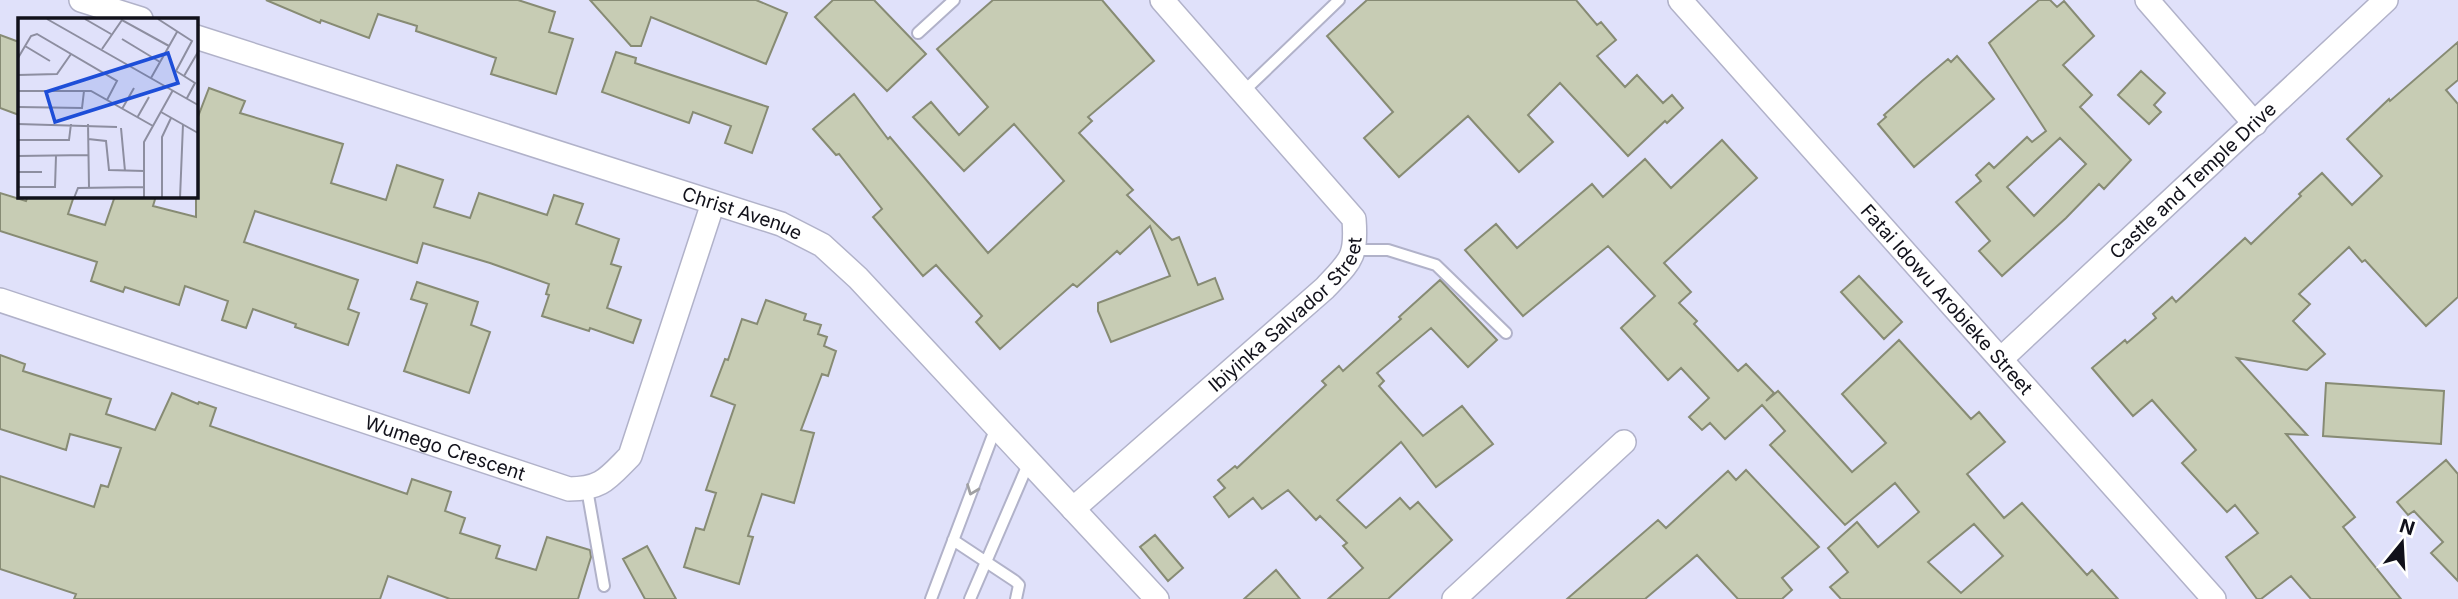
<svg xmlns="http://www.w3.org/2000/svg" width="2458" height="599" font-family="Inter,sans-serif">
<style>
.building{fill:#c7ccb4;stroke:#878b74;stroke-width:2;fill-rule:evenodd}
.lines{fill:none;stroke-linecap:round;stroke-linejoin:round}
.lane-casing{stroke:#b1b2c9;stroke-width:14}
.street-casing{stroke:#b1b2c9;stroke-width:26}
.lane{stroke:#fff;stroke-width:10}
.street{stroke:#fff;stroke-width:23}
.oneway{stroke:#a0a0a3}
.labels{text-anchor:middle;dominant-baseline:central;stroke-width:6;stroke-linejoin:round;paint-order:stroke}
.street-label{font-size:19px;fill:#11111a;stroke:#fff}
.inset-road{fill:none;stroke:#8d8ea0;stroke-width:2}
.view{fill:#1d4ed8;fill-opacity:0.15;stroke:#1d4ed8;stroke-width:3.5}
.inset-edge{fill:none;stroke:#11111a;stroke-width:3.5}
</style>
<rect width="100%" height="100%" fill="#e0e1fa"/>
<path class="building" d="M266,0H518L555,12L549,32L573,39L556,94L491,74L496,58L416,31L417,26L378,14L369,38L321,20L320,23Z
M590,0H756L787,13L766,64L651,17L641,46H631Z
M833,0H874L926,54L887,91L815,17Z
M993,0H1102L1154,61L1088,117L1092,121L1079,133L1133,190L1127,195L1172,240L1179,237L1198,285L1215,278L1223,299L1111,342L1098,311V303L1170,276L1150,226L1120,254L1117,251L1077,287L1073,284L1000,349L976,322L982,316L936,265L923,276L873,217L882,209L839,154L836,155L813,129L854,94L888,139L890,137L988,253L1064,181L1014,124L964,171L913,117L931,102L959,135L988,107L937,49Z
M1367,0H1576L1597,25L1601,22L1616,40L1597,56L1625,87L1637,75L1663,103L1672,95L1683,108L1667,123L1665,121L1628,156L1560,83L1528,115L1553,142L1519,172L1468,116L1399,177L1364,138L1393,112L1327,36Z
M2039,0H2050L2057,7L2064,1L2094,36L2063,65L2092,95L2080,107L2131,160L2104,189L2099,184L2066,218L2002,276L1979,251L1990,241L1956,202L1981,181L1976,175L1989,163L1994,168L2027,137L2032,142L2046,131L1989,43ZM2060,138L2086,164L2034,216L2007,187Z
M0,35L19,42V115L0,108Z
M2458,42V80L2446,90L2458,104V297L2426,326L2365,260L2362,262L2349,247L2299,294L2310,304L2293,321L2325,354L2307,370L2237,358L2307,435L2286,434L2355,517L2343,527L2401,599H2311L2291,576L2261,599H2257L2226,557L2258,533L2235,505L2227,512L2182,463L2196,450L2152,400L2133,416L2092,368L2125,340L2127,343L2156,318L2153,314L2172,297L2176,302L2245,238L2251,244L2301,196L2299,194L2322,173L2352,205L2382,176L2347,139L2389,99L2390,101Z
M616,52L636,58L635,63L768,107L752,153L725,143L731,126L693,112L689,123L602,92Z
M1957,56L1994,99L1914,167L1878,124L1886,117L1884,115L1922,81L1948,59L1951,62Z
M2141,71L2165,93L2154,105L2161,112L2149,124L2118,95Z
M209,88L245,101L240,113L343,144L331,183L386,200L397,165L443,180L434,207L470,218L479,193L547,215L554,195L583,204L576,224L619,239L611,264L621,267L607,308L641,320L633,343L590,328L589,331L542,316L549,295L546,294L549,284L490,263L423,243L417,263L255,211L244,242L358,280L348,309L359,313L348,345L295,327L296,324L253,309L246,328L222,320L228,301L185,286L179,305L125,287L123,292L91,281L97,262L0,231V193L26,201L28,196H74L68,214L105,225L115,196H156L153,206L196,217V122Z
M1722,140L1757,178L1664,263L1691,292L1679,303L1697,321L1694,324L1738,371L1746,364L1774,393L1766,401L1778,391L1852,472L1886,443L1842,394L1899,340L1971,419L1979,412L2005,442L1967,474L2004,518L2022,503L2087,575L2092,570L2118,599H1841L1830,587L1848,572L1828,548L1857,522L1878,547L1919,512L1895,483L1845,525L1770,445L1785,431L1762,405L1725,439L1710,423L1702,430L1689,417L1709,398L1681,368L1668,380L1621,328L1655,296L1608,246L1523,316L1465,250L1496,224L1517,248L1592,184L1603,197L1645,159L1671,188ZM1974,524L2003,556L1961,593L1928,562Z
M1859,276L1902,322L1884,339L1841,292Z
M1440,280L1497,340L1468,367L1431,328L1377,373L1384,381L1379,386L1423,436L1462,406L1493,444L1436,487L1401,442L1337,500L1366,528L1400,498L1410,509L1418,502L1452,540L1388,599H1328L1363,568L1343,546L1347,543L1320,516L1316,520L1288,490L1262,509L1253,498L1229,517L1214,497L1225,488L1218,480L1235,466L1237,468L1326,385L1322,381L1339,366L1343,371L1401,319L1399,317Z
M417,282L478,302L471,325L490,332L469,393L404,371L427,304L411,299Z
M766,300L806,314L804,320L821,325L818,334L827,337L824,346L836,351L828,376L822,374L801,430L814,433L794,503L762,494L748,536L753,537L739,584L684,567L696,528L704,530L716,493L706,490L735,405L711,396L725,359L728,360L742,319L757,324Z
M0,355L25,364L23,371L111,399L106,414L155,430L172,393L198,404L199,402L216,408L210,426L407,494L412,479L451,492L445,511L465,518L460,533L500,546L496,558L536,570L547,537L590,550L591,557L578,599H450L388,576L380,599H74L76,594L0,569V476L94,507L101,485L108,487L121,448L70,434L66,450L0,429Z
M2326,383L2444,391L2441,444L2323,436Z
M2446,460L2458,474V581L2431,553L2443,542L2414,511L2408,515L2397,502Z
M1746,470L1819,547L1782,578L1792,590L1782,599H1738L1697,555L1645,599H1567L1658,520L1666,528L1728,471L1736,480Z
M1155,535L1183,568L1168,581L1140,547Z
M647,546L676,599H645L623,559Z
M1276,570L1300,599H1244Z"/>
<g class="lines">
<g class="lane-casing">
<path id="lane" d="M918,33L954,0
M1243,92L1339,0
M1354,250H1388L1436,265L1506,333
M587,489L604,586
M953,540L1015,581L1019,585L1016,599
M931,599L996,427
M970,599L1029,462"/>
</g>
<g class="street-casing">
<g id="street">
<path d="M81,0L141,19"/>
<path id="s1" d="M1680,0L2214,599"/>
<path d="M2147,0L2255,124"/>
<path id="s2" d="M196,37L781,224L822,245L858,278L1157,599"/>
<path id="s3" d="M0,300L569,489C602,489 608,478 630,456L713,203"/>
<path id="s4" d="M2001,359L2386,0"/>
<path id="s5" d="M1073,509L1325,288C1351,260 1357,258 1354,219L1162,0"/>
<path d="M1454,599L1624,442"/>
</g>
</g>
<use href="#lane" class="lane"/>
<use href="#street" class="street"/>
</g>
<defs><path id="oneway-chevron" d="M-2-3.5L2.5 0L-2 3.5" fill="none" stroke-width="1.6" stroke-linecap="round" stroke-linejoin="round" transform="scale(1.75)"/></defs>
<use class="oneway" href="#oneway-chevron" transform="translate(972 490) rotate(111)"/>
<g class="labels">
<g class="street-label">
<text stroke="none"><textPath href="#s4" startOffset="262">Castle and Temple Drive</textPath></text>
<text stroke="none"><textPath href="#s2" startOffset="574">Christ Avenue</textPath></text>
<text stroke="none"><textPath href="#s1" startOffset="401">Fatai Idowu Arobieke Street</textPath></text>
<text stroke="none"><textPath href="#s5" startOffset="290">Ibiyinka Salvador Street</textPath></text>
<text stroke="none"><textPath href="#s3" startOffset="469">Wumego Crescent</textPath></text>
</g>
</g>
<g transform="translate(18 18)">
<rect width="180" height="180" fill="#e0e1fa"/>
<path class="inset-road" d="M29,1L180,87M67,1L93,16M140,1L174,23L158,53L177,65L169,80M104,21L142,44M7,28L32,43M84,31L104,2L151,28M0,40L13,18L19,16L99,63L89,82M0,57L39,56L53,36M166,58L180,34M133,60L159,14M0,73H73L135,108M0,89L64,90L66,73M104,91L116,70M143,94L180,115M119,100L131,79M0,106L99,109M70,106L71,169M103,110L107,153M70,121L88,123L91,152L126,153M0,122H51L53,106M180,122V178M0,138L70,137M0,154H24M0,169H37L38,138M56,180L60,170L126,169M126,180V124L155,72M144,180V119L153,100M162,180L165,106"/>
<path class="view" d="M150,35L160,65L37,104L28,74Z"/>
<rect width="180" height="180" class="inset-edge"/>
</g>
<g transform="translate(2402 543) rotate(18)" stroke="#ffffff" stroke-width="5" paint-order="stroke">
<path d="M0-5L12 26L0 18L-12 26Z" fill="#11111a"/>
<text y="-10" font-size="19" font-weight="bold" text-anchor="middle" fill="#11111a">N</text>
</g>
</svg>
